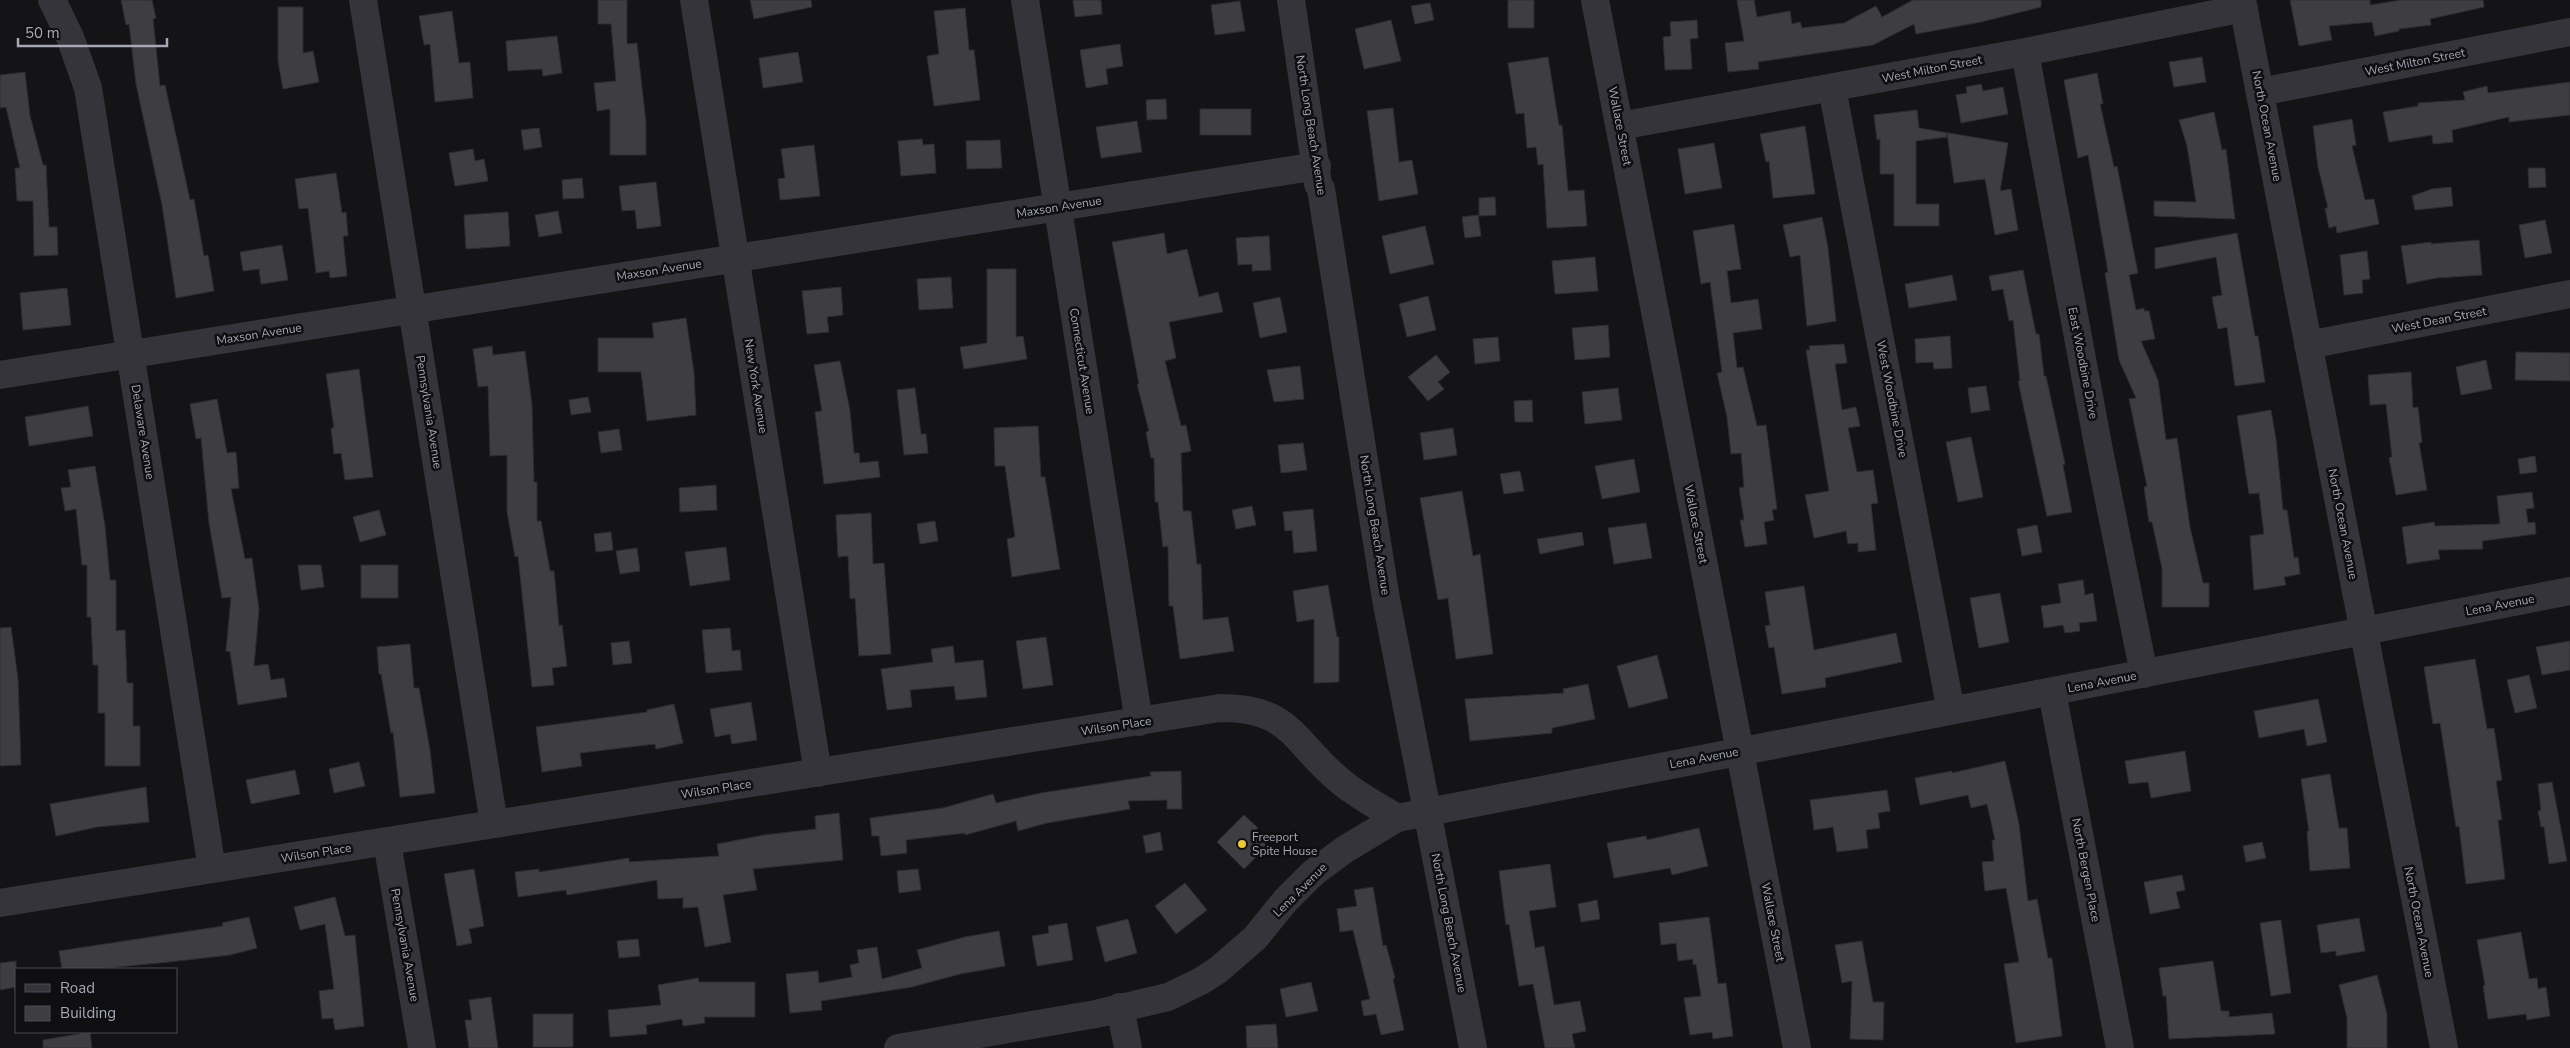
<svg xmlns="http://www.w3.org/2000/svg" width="2570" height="1048" font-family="'Nunito Sans',sans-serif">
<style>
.building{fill:#3e3d42;stroke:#2e2d31}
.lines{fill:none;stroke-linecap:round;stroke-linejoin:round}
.minor{stroke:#34343a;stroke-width:28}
.poi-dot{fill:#eccb35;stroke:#0f0e10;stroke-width:2}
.labels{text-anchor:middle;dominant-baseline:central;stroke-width:5;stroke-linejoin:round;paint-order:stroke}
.street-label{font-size:12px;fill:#a5a8b5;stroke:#0f0e10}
.poi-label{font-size:12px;fill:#a5a8b5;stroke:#0f0e10;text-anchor:start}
</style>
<rect width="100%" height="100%" fill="#141315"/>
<path class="building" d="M121,0H152L156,18L153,19L160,86L165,85L190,200L194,199L204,256L208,255L214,291L176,298L162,205L136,84L129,24L126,25Z
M598,0H627V44L637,43L646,123V155H610V109L597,111L594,83L616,81L611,24H598Z
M750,0H811L812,7L754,19Z
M1073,0H1101L1102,14L1075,17Z
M1508,0H1534V28H1508Z
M1737,0H1754L1757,17L1790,11L1792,24L1800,22L1802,28L1844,23L1876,6L1882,17L1913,0H2041V7L1981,22L1916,34L1914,24L1873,45L1758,62L1759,69L1728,72L1725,43L1744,41Z
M2290,0H2370V5L2401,0H2483L2484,7L2430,19L2431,25L2399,29V31L2375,36L2372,22L2329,26L2332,40L2299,46Z
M1240,1L1245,31L1215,35L1211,5Z
M1430,3L1434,20L1415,24L1411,6Z
M278,7H303V53L313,51L319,82L283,89L278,61Z
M965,8L969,50H974L980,100L934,106L927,56L939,54L934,11Z
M452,11L459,63L470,62L473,98L435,102L430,44L424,45L419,16Z
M1391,20L1401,61L1364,69L1355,29Z
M1697,20L1698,38L1690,39L1692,69L1665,70L1663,37L1671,36L1670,22Z
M557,36L562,73L543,76L542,69L508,71L506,41Z
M1120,44L1123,66L1106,69L1108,84L1086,88L1080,50Z
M798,52L803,82L763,88L759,58Z
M1548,57L1559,125H1562L1568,191L1584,190L1587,226L1547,228L1543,164L1538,165L1536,147L1527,148L1524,113L1516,114L1508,63Z
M2202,57L2206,82L2174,87L2169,62Z
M25,72L30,116L43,165H46L49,227H57L58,255L34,256L33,201H17L15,168H20L6,107L0,108V75Z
M2097,73L2103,104H2100L2114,167L2117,166L2138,273L2129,275L2136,310L2144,308V311H2149L2155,339L2141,341L2158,380L2166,440L2177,438L2190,527L2203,583H2209V607H2162V568L2152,522H2149L2144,487L2147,486L2129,399L2136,398L2119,360L2105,273L2108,272L2088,155L2078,158L2064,80Z
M2570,82V115L2509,122V117L2452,130L2453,142L2433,144L2432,135L2389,142L2383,112L2418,106V103L2465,100L2463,92L2487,86L2488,93Z
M1981,84L1983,91L2003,87L2008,114L1961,123L1956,95L1967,93L1966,87Z
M1166,99L1167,119L1147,120L1146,100Z
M1393,108L1399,162L1412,160L1418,194L1379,201L1367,111Z
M1200,109H1251V135H1200Z
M1917,110L1919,128L2008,143L2000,191L2011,189L2018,230L1995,235L1985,179L1954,183L1947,133V137L1916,141V204H1939V226H1894V174H1880V139L1877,140L1874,115Z
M2214,112L2222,150L2226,149L2235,219L2154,216V201L2196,202L2187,146L2179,120Z
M2352,119L2356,145L2352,146L2365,200L2374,199L2379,224L2337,233L2336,226L2329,228L2325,208H2328L2318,167L2313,126Z
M1137,121L1142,152L1101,158L1096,127Z
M1805,126L1815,194L1773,198L1769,161L1766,162L1760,134Z
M539,128L542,147L524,150L521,130Z
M922,139L923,145L934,144L936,173L901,176L898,141Z
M1000,140L1002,168L967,169L966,141Z
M1714,143L1722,188L1685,194L1678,149Z
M814,145L820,196L780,200L778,179L785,178L781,149Z
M473,149L475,161L484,159L488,181L455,186L449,153Z
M2528,168H2545L2546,187L2529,188Z
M336,173L342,213L346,212L348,236H343L347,276L330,278L329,271L316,273L308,208L299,209L295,179Z
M582,178L584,198L563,199L562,180Z
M656,182L661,226L637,229L635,210L622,211L619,186Z
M2451,187L2453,206L2415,210L2412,196L2432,189Z
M1495,197L1496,215L1479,216V198Z
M558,211L562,233L539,237L535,215Z
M508,212L510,246L466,249L464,215Z
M1478,215L1481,236L1465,238L1462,217Z
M1822,217L1828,248L1836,321L1807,326L1800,255L1790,257L1783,225Z
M2545,220L2552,253L2525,258L2519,225Z
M1734,224L1741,269L1727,271L1731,303L1758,299L1762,329L1733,333L1737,368L1743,367L1757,426L1766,425L1777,509L1772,510L1774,520L1764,522L1767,544L1745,547L1740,520H1744L1739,488L1744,487L1741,453L1731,454L1727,417L1717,373L1722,372L1710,282L1701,284L1693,231Z
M1425,226L1434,264L1390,274L1382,236Z
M1164,233L1167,254L1187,249L1199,297L1218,292L1223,312L1169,322L1176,358L1165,361L1181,426L1186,425L1191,451L1181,453L1183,511H1191L1197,564H1201L1203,620L1228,617L1234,651L1180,659L1173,606H1169L1168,546L1163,547L1158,502H1155L1154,458H1151L1146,432L1149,431L1137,384H1139L1112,242Z
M2237,233L2255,336H2258L2265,382L2235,386L2227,327L2218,329L2212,297L2222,295L2216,257L2155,269V248Z
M1269,236L1271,270L1252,271V264L1238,265L1236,238Z
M2479,240L2482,275L2436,278L2407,284L2401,246L2431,242V244Z
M282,245L288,280L261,284L259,269L243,271L240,252Z
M2367,251L2370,279L2362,280L2363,293L2344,295L2340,255Z
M1595,257L1598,291L1555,294L1552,261Z
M987,269H1016V337L1023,336L1027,359L964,369L960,347L987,343Z
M2023,270L2036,334H2039L2044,376H2046L2065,464L2063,465L2072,512L2047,516L2018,381H2020L2013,320L2009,321L2003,289L1992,291L1989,276Z
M1952,275L1957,300L1909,308L1905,284Z
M951,277L953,308L919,310L917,279Z
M841,287L843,315L827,317L829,332L807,334L802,291Z
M67,288L71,325L23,330L20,293Z
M1428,296L1436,330L1407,337L1399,304Z
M1280,297L1287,332L1260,338L1253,303Z
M686,318L694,373L696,415L647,421L641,372H598V338H654L652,323Z
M1608,325L1610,357L1575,360L1572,328Z
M1950,336L1952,368L1934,369L1933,362L1916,363L1915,339Z
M1498,337L1500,361L1475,364L1473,339Z
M1844,344L1847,363L1835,364L1842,410L1856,407L1860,426L1848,428L1857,472L1873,470L1878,503L1871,504L1876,550L1858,552V543L1848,544L1846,531L1814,538L1805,495L1829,491L1806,350H1810L1809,346Z
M492,346L493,355L525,351L532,405L534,482H537V521H541L550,571H554L559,626L562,625L567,666L552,668L554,685L532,687L518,556L515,557L507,512V455L490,456L488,386L478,387L473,349Z
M2516,352L2570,353V381L2515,380Z
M1436,355L1450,372L1438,382L1444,389L1428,401L1408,377Z
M2486,360L2492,389L2461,395L2456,367Z
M840,361L850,411L854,453H859L860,463L878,461L880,477L824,484L815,412L822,411L814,365Z
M1300,366L1304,399L1274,402L1267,370Z
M359,369L373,477L345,480L341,453L334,454L331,428H334L326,374Z
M2411,372L2413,408L2418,407L2422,442L2419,443L2427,490L2396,495L2389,458L2392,457L2386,404L2370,405L2368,375Z
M1986,386L1990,410L1971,413L1968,388Z
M915,388L921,434H926L928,453L904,455L897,390Z
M1618,388L1622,420L1585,424L1582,392Z
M588,397L591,412L571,415L569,400Z
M217,399L227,453L236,452L239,488L231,489L245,559L252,558L259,610L254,666L268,664L271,680L284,678L287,697L238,705L230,652L226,651L231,597L222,598L209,523L201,438L196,439L190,404Z
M1532,400L1533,422H1515L1514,401Z
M88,406L93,436L29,446L25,417Z
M2271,410L2276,439L2283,510H2287L2294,558L2298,557L2300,574L2284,577L2286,585L2254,590L2250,536L2264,534L2259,493L2249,494L2237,416Z
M1038,426L1041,477H1045L1060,569L1012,577L1007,539L1015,537L1005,466H995L994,428Z
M1453,428L1457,455L1424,460L1420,433Z
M619,429L622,450L601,453L598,432Z
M1971,437L1983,497L1958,502L1946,442Z
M1303,443L1307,470L1281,473L1278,445Z
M2535,456L2537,472L2520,474L2518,459Z
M1634,459L1640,492L1602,499L1595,466Z
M95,466L105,526L110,580H116V631L125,630L127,683H133V726H140V766H105V713H98V665H93L91,617H87V565H82L76,509L65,511L61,488L71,487L68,470Z
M1520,471L1524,491L1504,494L1500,474Z
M716,485L717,510L680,512L679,488Z
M1462,491L1473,556L1480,554L1493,654L1456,659L1448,598L1438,600L1420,498Z
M2532,492L2534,508L2526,509L2528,523L2535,522L2536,534L2482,541L2483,549L2438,550L2440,559L2407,564L2402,527L2434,522L2435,526L2500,524L2497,496Z
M1252,506L1256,525L1236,529L1232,510Z
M1313,509L1317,551L1294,553L1292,530L1285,531L1283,512Z
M379,510L386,535L360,542L353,517Z
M871,513L873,564L884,563L891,654L859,656L855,598L850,599L848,556L838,557L836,515Z
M935,521L938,541L920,544L917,524Z
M1646,523L1652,558L1614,564L1608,528Z
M2037,525L2042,552L2022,556L2017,529Z
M611,532L613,550L596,552L594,534Z
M1582,532L1584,545L1540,554L1537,539Z
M726,547L730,580L690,586L685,552Z
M637,548L640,571L620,574L616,551Z
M298,565H321L324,587L301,590Z
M361,565H398V598H361Z
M2083,580L2085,595L2093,593L2097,621L2079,623L2080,631L2065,633L2063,625L2044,628L2041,606L2061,603L2058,584Z
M1328,585L1337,637H1339V682L1314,683V619L1297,622L1293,591Z
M1804,586L1814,650L1896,633L1902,662L1825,678L1826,687L1782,694L1774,647L1769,648L1765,626L1770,625L1765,592Z
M2000,593L2009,642L1979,648L1970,598Z
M11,627L18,679L21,765L0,766V628Z
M730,628L732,651L740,650L742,670L706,673L702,630Z
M1046,637L1053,685L1023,689L1016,641Z
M629,641L632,663L613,665L611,643Z
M2570,641V670L2542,675L2536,647Z
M410,644L414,688H419L430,750L435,793L400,797L393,732L391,733L381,674H379L377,647Z
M953,646L955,663L983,660L987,697L956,700L954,686L910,690L912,707L887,710L881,669L933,662L931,649Z
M1657,655L1668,698L1629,708L1617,666Z
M2475,659L2487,729L2494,728L2502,780L2496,781L2502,820H2498L2505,879L2466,884L2459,826L2456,827L2440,723L2433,724L2424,667Z
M2529,675L2537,708L2515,713L2507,680Z
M1588,684L1595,719L1552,728V733L1470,741L1465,699L1564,693L1563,689Z
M2318,699L2327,742L2307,746L2304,729L2259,738L2254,711Z
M751,702L757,740L732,744L730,734L715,737L710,709Z
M674,704L683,743L656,749L655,744L580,753L582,766L542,772L536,727L647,712V710Z
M2185,751L2191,791L2151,798L2148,782L2129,784L2125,761Z
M2005,761L2019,824L2028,901L2037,899L2048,958H2052L2062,1036L2016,1043L2004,964L2019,962L2006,888L1985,891L1982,862L1994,861L1992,840H1995L1987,804L1971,808L1968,795L1920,805L1915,778L1952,771V773Z
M359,762L365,786L334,793L329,769Z
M295,770L300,794L251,804L246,780Z
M1181,771L1182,809H1167V800L1128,801L1130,809L1047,823L1018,831L1016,821L965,835V833L906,840L907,853L881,856L879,836H872L870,818L943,808L993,794L996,803L1041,793L1151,776L1150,772Z
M2330,774L2339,828H2347L2350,868L2310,871L2307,831H2309L2301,779Z
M2552,782L2567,861L2549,864L2544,827H2541L2538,811L2541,810L2538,784Z
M146,787L149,822L97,827L56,836L50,804Z
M1887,790L1890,811L1878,813L1880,828L1866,830L1868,848L1837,852L1833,827L1814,830L1810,800Z
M839,813L843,860L753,869L757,890L723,895L731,942L705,947L698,907L683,908V898L658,899L657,880L567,895L566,890L518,897L515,872L539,869V872L629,858V862L719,856L717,844L764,835L816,829L815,816Z
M1244,815L1258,828L1254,832L1267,846L1244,869L1217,842Z
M1699,828L1708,866L1672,875L1670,868L1614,878L1607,843L1646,836L1647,840Z
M1160,832L1163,850L1146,853L1143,836Z
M2262,842L2266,858L2246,862L2243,846Z
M1550,864L1556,907L1529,911L1535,948L1544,946L1554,1005L1580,1001L1586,1031L1572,1034L1575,1048H1545L1533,984L1519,986L1509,924L1506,925L1499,871Z
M474,869L484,926L469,929L472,943L457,946L444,874Z
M918,869L921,890L899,893L897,871Z
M2182,875L2185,890L2176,892L2180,908L2150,914L2144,882Z
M1185,883L1207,910L1176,934L1155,906Z
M1373,887L1383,946L1386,945L1395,978L1393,979L1404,1030L1381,1035L1376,1014L1364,1016L1361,1001L1370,999L1353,930L1340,932L1337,909L1357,906L1354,890Z
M335,897L345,936L355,935L364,1026L335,1030L333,1018L322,1019L319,991L334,989L325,924L300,930L294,907Z
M1597,900L1600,919L1581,922L1578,904Z
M249,917L257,948L230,955L169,962L97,969H62L59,951L223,926L222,923Z
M1709,917L1718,984L1726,983L1733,1036L1713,1039L1712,1032L1690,1035L1684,998L1701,996L1696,964L1693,965V959L1678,961L1676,943L1661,945L1659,923Z
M2359,918L2365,951L2336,956V951L2321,953L2317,925Z
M1128,919L1137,953L1105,962L1096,927Z
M2281,920L2291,993L2271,996L2260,923Z
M1067,923L1073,960L1037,966L1032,936L1049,933L1048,926Z
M999,931L1005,966L960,974L912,987L821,1001L822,1010L790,1013L786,974L818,971L819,983L852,977L850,965L859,963L857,950L877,947L882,979L922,968L917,950L965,937Z
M2521,932L2529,979L2537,978L2538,989L2546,987L2550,1016L2527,1020L2526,1014L2488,1019L2483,986L2485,985L2477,940Z
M638,939L640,956L619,958L617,941Z
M1862,941L1873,1002H1884L1883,1040L1850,1039L1852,981L1842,983L1835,945Z
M16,961V987L0,990V963Z
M2213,961L2221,1011H2229V1017L2272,1013L2275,1034L2169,1039L2166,996H2163L2159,968Z
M2377,975L2387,1014V1048H2347V1018L2339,985Z
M698,978L699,982H755V1017H704L705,1023L683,1026L682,1019L646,1025L647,1034L610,1037L608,1010L661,1005L658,985Z
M1311,982L1318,1011L1286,1017L1280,989Z
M491,997L498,1048H469L465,1020H472L469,1000Z
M533,1014H573V1047H533Z
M1276,1024L1278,1048H1247L1246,1026Z
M90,1032L92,1048H43V1040Z"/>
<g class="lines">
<path class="minor" d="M52,0L70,37L88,88L212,869
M363,0L494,824
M694,0L818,773
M1025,0L1139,722
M1291,0L1318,184L1321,189L1386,599L1473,1048
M1595,0L1797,1048
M2242,0L2444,1048
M2025,52L2099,450L2144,674
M1832,88L1951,711
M2260,92L2570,32
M1620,126L2025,52L2244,8
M2308,345L2570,294
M0,375L1317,166
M2052,692L2120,1048
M387,842L422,1048
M0,903L1220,708C1292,708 1292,741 1339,780C1356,795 1378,806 1397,818
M1120,1007L1128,1048
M898,1048L1096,1014L1168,997L1201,981L1218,970L1255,938L1285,901L1313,873L1344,850L1397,818L2570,591"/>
</g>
<circle class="poi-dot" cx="1242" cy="844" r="5"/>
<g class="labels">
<g class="street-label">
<text transform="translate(2415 62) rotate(-11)">West Milton Street</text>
<text transform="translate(1932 69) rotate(-11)">West Milton Street</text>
<text transform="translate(1311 125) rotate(81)">North Long Beach Avenue</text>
<text transform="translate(1620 126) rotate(79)">Wallace Street</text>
<text transform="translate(2267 126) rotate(79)">North Ocean Avenue</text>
<text transform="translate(1059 207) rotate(-9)">Maxson Avenue</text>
<text transform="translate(659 270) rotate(-9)">Maxson Avenue</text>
<text transform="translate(2439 320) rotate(-11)">West Dean Street</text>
<text transform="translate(259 334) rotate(-9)">Maxson Avenue</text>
<text transform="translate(1082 361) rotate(81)">Connecticut Avenue</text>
<text transform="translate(2083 363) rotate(79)">East Woodbine Drive</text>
<text transform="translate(756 386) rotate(81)">New York Avenue</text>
<text transform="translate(1892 399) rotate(79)">West Woodbine Drive</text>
<text transform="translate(429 412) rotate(81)">Pennsylvania Avenue</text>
<text transform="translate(143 432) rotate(81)">Delaware Avenue</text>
<text transform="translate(1696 524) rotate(79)">Wallace Street</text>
<text transform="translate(2343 524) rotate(79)">North Ocean Avenue</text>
<text transform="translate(1375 525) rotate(81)">North Long Beach Avenue</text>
<text transform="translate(2500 605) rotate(-11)">Lena Avenue</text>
<text transform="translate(2102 682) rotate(-11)">Lena Avenue</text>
<text transform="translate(1116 726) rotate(-9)">Wilson Place</text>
<text transform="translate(1704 758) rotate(-11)">Lena Avenue</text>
<text transform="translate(716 789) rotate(-9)">Wilson Place</text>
<text transform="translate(316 853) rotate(-9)">Wilson Place</text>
<text transform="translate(2086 870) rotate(79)">North Bergen Place</text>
<text transform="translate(1300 890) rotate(-45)">Lena Avenue</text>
<text transform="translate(1773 922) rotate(79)">Wallace Street</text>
<text transform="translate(2419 922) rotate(79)">North Ocean Avenue</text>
<text transform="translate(1449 923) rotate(79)">North Long Beach Avenue</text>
<text transform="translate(405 945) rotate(80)">Pennsylvania Avenue</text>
</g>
<g class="poi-label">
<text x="1252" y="837">Freeport<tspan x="1252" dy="14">Spite House</tspan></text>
</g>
</g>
<rect x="15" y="968" width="162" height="65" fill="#0f0e10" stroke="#4b4c52"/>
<rect x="25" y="984" width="25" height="8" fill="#34343a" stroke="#4b4c52"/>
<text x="60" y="993" font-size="15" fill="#a5a8b5">Road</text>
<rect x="25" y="1006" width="25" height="15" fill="#3e3d42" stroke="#4b4c52"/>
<text x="60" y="1018" font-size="15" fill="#a5a8b5">Building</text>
<path d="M18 38v8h149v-8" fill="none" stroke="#a5a8b5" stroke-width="2.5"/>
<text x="25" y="38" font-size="15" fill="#a5a8b5" stroke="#0f0e10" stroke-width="4" paint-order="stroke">50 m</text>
</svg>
